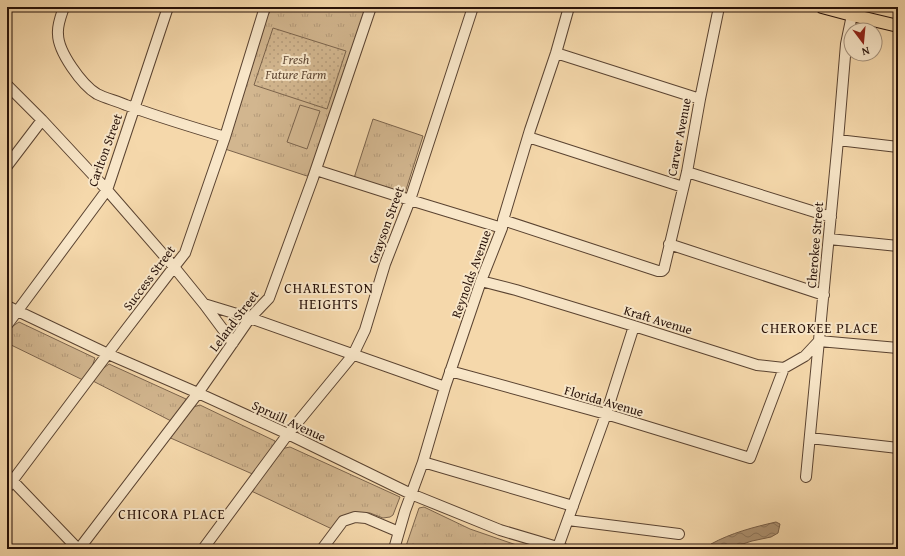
<svg xmlns="http://www.w3.org/2000/svg" width="905" height="556" font-family="'Gentium Book Plus',serif">
<style>
.grass{fill:url(#grass-tufts);stroke:#7c644c}
.garden{fill:url(#garden-dots);stroke:#7c644c}
.pitch{fill:#d2b68f;stroke:#7c644c}
.water{fill:url(#water-waves);stroke:#796049}
.lines{fill:none;stroke-linecap:round;stroke-linejoin:round}
.minor-casing{stroke:#5a4331;stroke-width:12}
.major-casing{stroke:#271108;stroke-width:14}
.minor{stroke:#f8e6c8;stroke-width:10}
.major{stroke:#f5d8ab;stroke-width:12}
.labels{text-anchor:middle;dominant-baseline:central;stroke-width:4;stroke-linejoin:round;paint-order:stroke}
.park-label{font-size:13px;font-style:italic;fill:#634b37;stroke:#f8e6c8}
.street-label{font-size:13px;fill:#271108;stroke:#f8e6c8}
.neighbourhood-label{font-size:14px;letter-spacing:1px;fill:#271108;stroke:#f8e6c8}
</style>
<defs>
<pattern id="grass-tufts" width="24" height="20" patternUnits="userSpaceOnUse"><rect width="24" height="20" fill="#d2b68f"/><path d="M3 7l-1-3M5 7V3M7 7l1-3M15 17l-1-3M17 17v-4M19 17l1-3" fill="none" stroke="#b49b7a"/></pattern>
<pattern id="garden-dots" width="8" height="8" patternUnits="userSpaceOnUse"><rect width="8" height="8" fill="#d2b68f"/><path d="M2 2h.1M6 6h.1" fill="none" stroke="#b49b7a" stroke-width="1.8" stroke-linecap="round"/></pattern>
<pattern id="water-waves" width="16" height="10" patternUnits="userSpaceOnUse"><rect width="16" height="10" fill="#af9474"/><path d="M0 5q4-4 8 0t8 0" fill="none" stroke="#8e775d"/></pattern>
</defs>
<rect width="100%" height="100%" fill="#f5d8ab"/>
<filter id="stains"><feTurbulence type="fractalNoise" baseFrequency=".005" numOctaves="4"/><feColorMatrix values="0 0 0 0 .2 0 0 0 0 .09 0 0 0 0 .02 0 0 0 .5 -.17"/></filter>
<radialGradient id="worn" r=".72"><stop offset=".6" stop-color="#630" stop-opacity="0"/><stop offset="1" stop-color="#630" stop-opacity=".3"/></radialGradient>
<path class="grass" d="M273,7H370L313,178L222,148L262,24Z
M373,119L423,136L405,193L354,178Z
M19,322L95,358L87,382L7,343V330Z
M109,364L186,399L177,421L186,409L200,405L275,441L276,450L290,447L400,497L393,515L390,517L383,518L370,513H353L332,529L247,489L257,476L166,436L175,423L89,379Z
M424,507L470,529L528,549H405L419,508Z"/>
<path class="garden" d="M273,28L346,51L327,109L254,85Z"/>
<path class="pitch" d="M300,105L320,111L307,149L287,142Z"/>
<path class="water" d="M776,522L780,524L778,533L771,537L752,541L727,549H715L711,544C731,533 754,527 776,522Z"/>
<g class="lines">
<g class="minor-casing">
<path id="minor" d="M64,7C61,16 57,25 58,34C58,52 82,85 97,94C105,98 117,101 126,105C158,117 192,127 225,137
M556,53L700,99
M7,85L42,120L107,190L174,267L204,304L233,343
M528,137L683,187
M838,140L898,147
M7,166L42,120
M316,170L410,200L502,228
M687,172L831,217
M503,220L658,271H662L664,269L687,172L700,99L719,7
M829,239L898,246
M669,244L824,295
M481,281L516,290L634,326L757,365L784,368L805,356L819,341L898,348
M204,304L250,318L445,387
M7,306L108,354L198,393L288,434L411,494L500,530L564,549
M7,325L107,190L168,7
M450,371L606,414L750,458L784,368
M810,438L898,448
M423,462L573,506
M7,475L78,549
M806,477L838,140L846,44L852,15
M7,488L118,340L174,267L185,253L225,137L265,7
M568,520L679,534
M558,547L606,414L634,326
M79,549L198,393L250,318L269,298L313,178L371,7
M203,549L288,434L353,355L365,330L385,264L410,200L473,7
M322,549L343,521L355,517L366,518L399,532
M394,549L405,511L423,462L445,387L481,281L502,228L503,220L530,130L556,53L569,7"/>
</g>
<g class="major-casing">
<path id="major" d="M822,7L852,15L898,26"/>
</g>
<use href="#minor" class="minor"/>
<use href="#major" class="major"/>
</g>
<g class="labels">
<g class="park-label">
<text x="296" y="59">Fresh<tspan x="296" dy="15">Future Farm</tspan></text>
</g>
<g class="street-label">
<text transform="translate(679 137) rotate(-79)">Carver Avenue</text>
<text transform="translate(105 150) rotate(-70)">Carlton Street</text>
<text transform="translate(386 225) rotate(-70)">Grayson Street</text>
<text transform="translate(815 245) rotate(-85)">Cherokee Street</text>
<text transform="translate(471 274) rotate(-70)">Reynolds Avenue</text>
<text transform="translate(149 278) rotate(-53)">Success Street</text>
<text transform="translate(658 320) rotate(17)">Kraft Avenue</text>
<text transform="translate(234 321) rotate(-53)">Leland Street</text>
<text transform="translate(604 401) rotate(16)">Florida Avenue</text>
<text transform="translate(289 421) rotate(25)">Spruill Avenue</text>
</g>
<g class="neighbourhood-label">
<text x="329" y="288">CHARLESTON<tspan x="329" dy="16">HEIGHTS</tspan></text>
<text x="820" y="328">CHEROKEE PLACE</text>
<text x="172" y="514">CHICORA PLACE</text>
</g>
</g>
<rect width="905" height="556" fill="none" stroke="#f5d8ab" stroke-width="24"/>
<rect x="8" y="8" width="889" height="540" fill="none" stroke="#271108" stroke-width="2"/>
<rect x="12" y="12" width="881" height="532" fill="none" stroke="#271108"/>
<g transform="translate(863 42) rotate(164)"><circle r="19" fill="#f8e6c8" stroke="#a4917b"/>
<path d="M0-3L7 15L0 10L-7 15Z" fill="#8f2418"/>
<text y="-6" font-size="11" font-weight="bold" text-anchor="middle" fill="#271108">N</text>
</g>
<rect width="100%" height="100%" filter="url(#stains)"/>
<rect width="100%" height="100%" fill="url(#worn)"/>
</svg>
